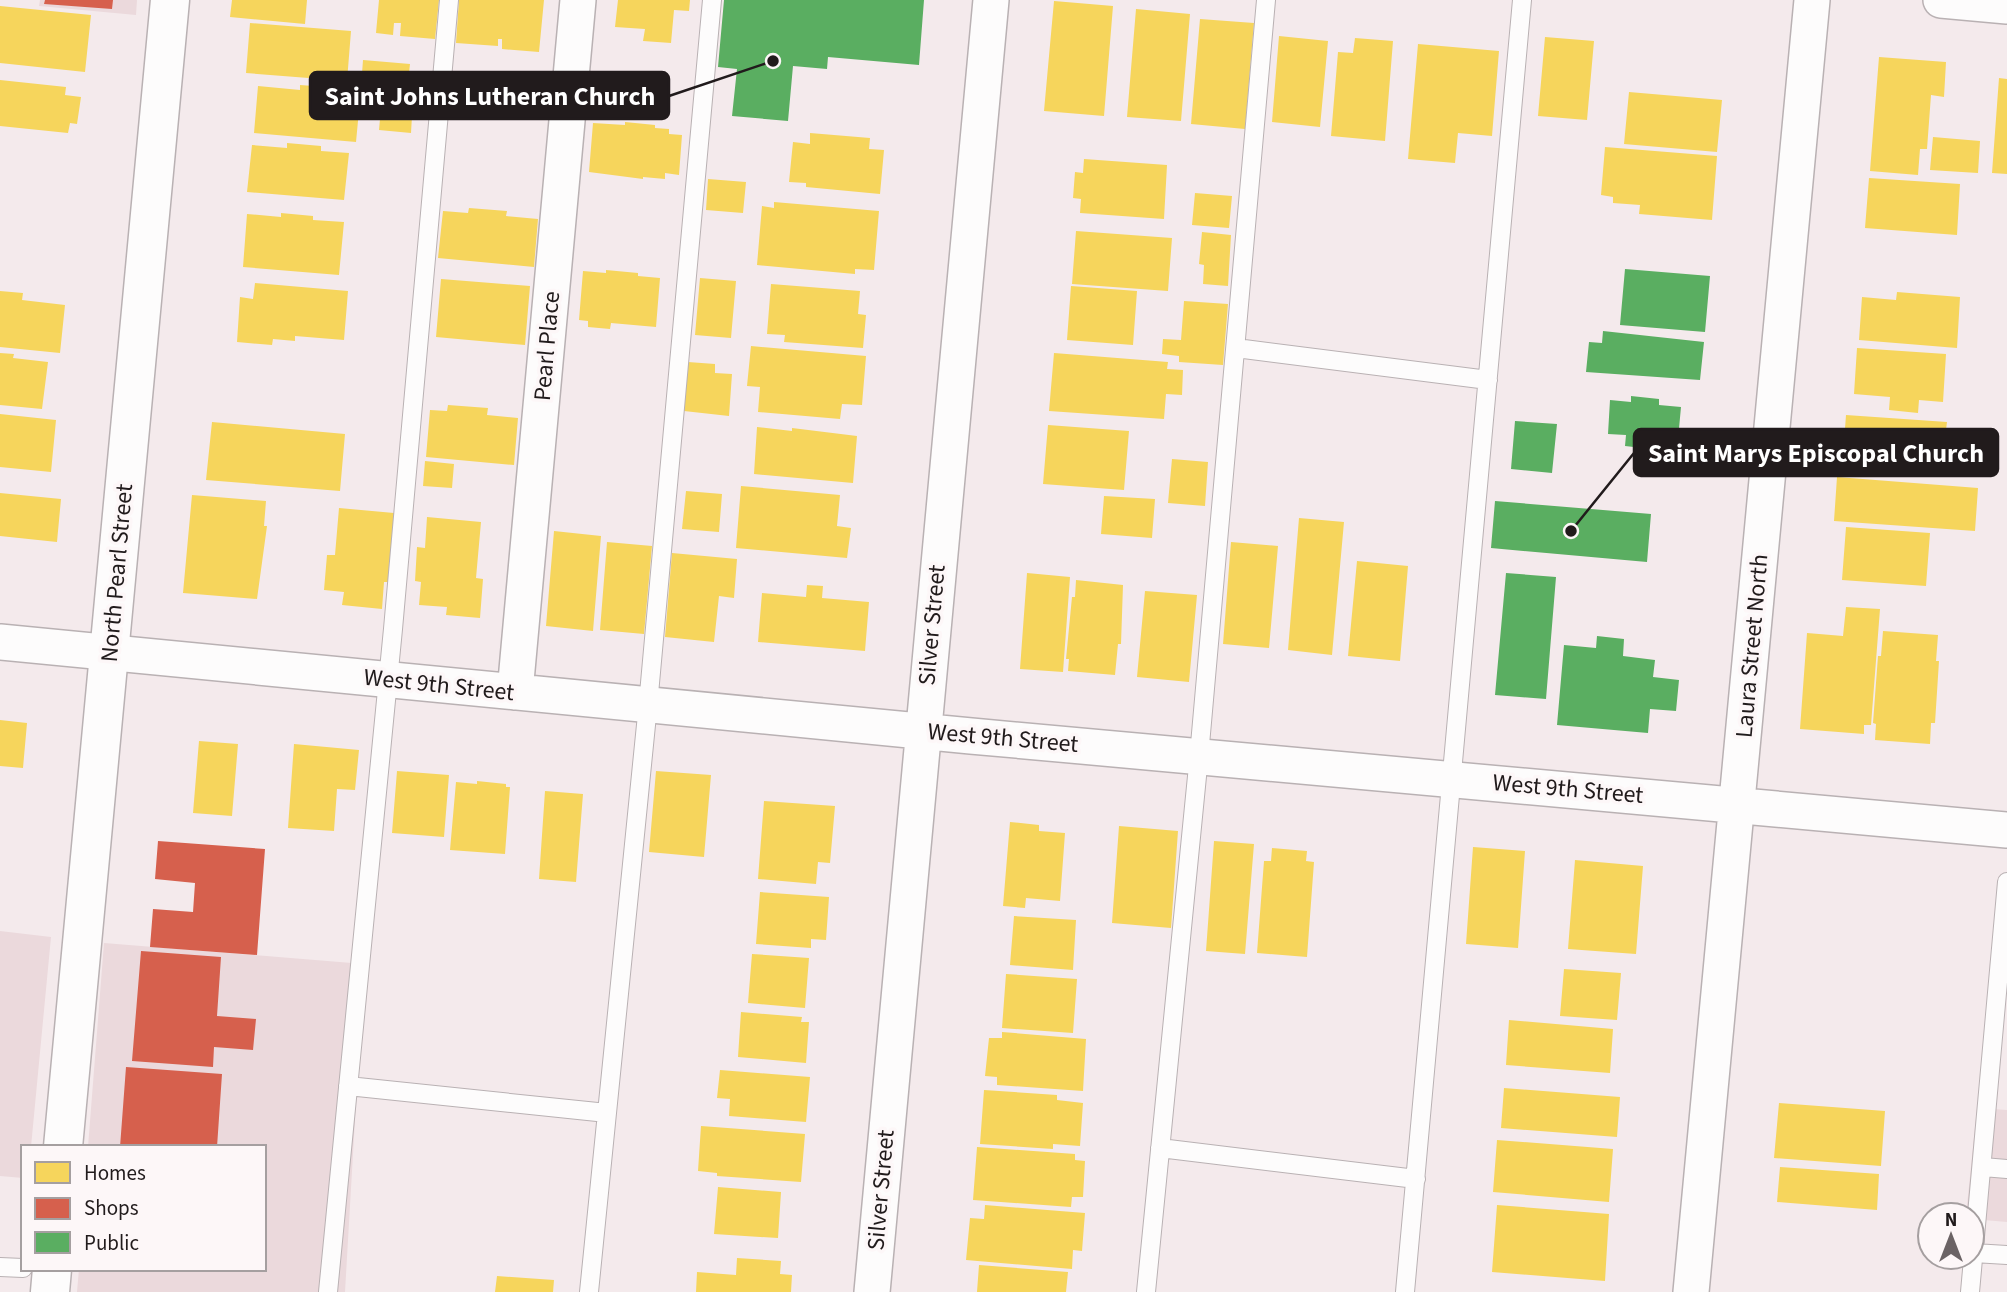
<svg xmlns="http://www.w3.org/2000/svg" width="2007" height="1292" font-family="'Source Sans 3',sans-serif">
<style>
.built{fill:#ebd9dc}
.homes{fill:#f6d55c}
.shops{fill:#d6604d}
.public{fill:#5aae61}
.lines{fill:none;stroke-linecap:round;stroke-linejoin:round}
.service-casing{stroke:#b9b1b3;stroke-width:20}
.minor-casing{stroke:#b9b1b3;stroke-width:38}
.tertiary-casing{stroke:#b9b1b3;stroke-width:41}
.service{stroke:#fdfcfc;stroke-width:18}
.minor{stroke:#fdfcfc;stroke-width:35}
.tertiary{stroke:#fdfcfc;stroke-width:38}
.labels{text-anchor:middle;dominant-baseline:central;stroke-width:7;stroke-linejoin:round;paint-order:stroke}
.street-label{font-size:24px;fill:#211b1c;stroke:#fdf7f8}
.leader{fill:none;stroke:#211b1c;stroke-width:2.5}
.callout-dot{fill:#211b1c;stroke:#fdf7f8;stroke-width:2.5}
.callout{fill:#211b1c;stroke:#211b1c;stroke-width:2.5}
.callout-label{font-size:26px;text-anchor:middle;font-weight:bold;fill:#fff}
</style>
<rect width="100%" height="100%" fill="#f4eaec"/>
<path class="built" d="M40,0H137L136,15L39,6Z
M0,931L51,937L31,1147H23V1178L0,1176Z
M104,943L364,964L345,1292H77L79,1269H264V1147H88Z
M1977,1108L2007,1110V1222L1972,1219V1215H1966Z"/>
<path class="homes" d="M232,0H307L305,24L230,17Z
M379,0H439L435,39L400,36L401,23H394L393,35L376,33Z
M459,0H544L539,52L502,49V39H498V46L456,43Z
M618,0H690L689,11L674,10L671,43L643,41L645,29L615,27Z
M1054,1L1113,6L1104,116L1044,111Z
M0,6L91,15L85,72L0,63Z
M1136,9L1190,14L1181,121L1127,117Z
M1200,19L1254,23L1245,129L1191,124Z
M250,23L351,31L347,81L246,73Z
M1279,36L1328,41L1320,127L1272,122Z
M1545,37L1594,41L1587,120L1538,116Z
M1355,38L1393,41L1385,141L1331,136L1338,52L1353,53Z
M1418,44L1499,51L1492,136L1458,133L1455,163L1408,159Z
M1879,57L1946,62L1944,97L1931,95L1927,149H1920L1918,175L1870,171Z
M363,60L410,64L407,91L361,87Z
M1999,78L2007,79V174L1992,173Z
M0,80L66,87L65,95L81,97L77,124L70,123L68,133L0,126Z
M300,85L327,87L326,92L347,94V99L360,100L356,142L254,133L258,86L300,90Z
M1629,92L1722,100L1717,152L1624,144Z
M382,97L413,99L411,133L379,130Z
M625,122L655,125V128L669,129V134L682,135L679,175L665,173V179L643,177V179L589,172L593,123L625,125Z
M810,133L870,138L869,149L884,150L880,194L806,187V183L789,182L793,142L810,144Z
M1933,137L1980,141L1978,173L1930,170Z
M287,143L321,146V151L349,153L344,200L247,192L252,145L287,148Z
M1605,147L1717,156L1712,220L1639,214L1640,205L1613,203V197L1601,195Z
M1084,159L1167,165L1164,219L1080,213L1081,199L1073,198L1075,172L1083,173Z
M1869,178L1960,184L1957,235L1865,228Z
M708,179L746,182L743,213L706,210Z
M1195,193L1232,196L1229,228L1192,225Z
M774,202L879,211L874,270L855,269V274L757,265L762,206L774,208Z
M469,208L507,211L506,216L538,219L534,267L438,258L443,211L468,213Z
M281,213L313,216V220L344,222L339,275L243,267L247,214L281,217Z
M1076,231L1172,238L1168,291L1072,284Z
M1202,232L1231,235L1228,286L1203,284L1204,265L1199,264Z
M606,270L638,273V276L660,278L656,327L611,323L610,329L588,327V321L579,320L583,271L606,273Z
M700,278L736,281L731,338L695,335Z
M441,279L530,286L525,345L436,337Z
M255,283L348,291L344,340L295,336V341L273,339L272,345L237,342L240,297L253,299Z
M771,284L860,291L858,314L866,315L863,348L784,342L785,335L767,334Z
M1071,286L1137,291L1133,345L1067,340Z
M0,291L23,293L22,300L65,305L60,353L0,347Z
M1897,292L1960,297L1957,348L1859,340L1862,297L1896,300Z
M1184,301L1228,304L1223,365L1179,362V356L1162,354L1163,339L1181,340Z
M751,346L866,356L862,405L842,404L840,419L758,412L760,387L747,386Z
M1857,348L1946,354L1943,402L1919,400L1918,413L1889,410L1890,397L1854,394Z
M0,353L14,354L13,358L48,362L42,409L0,405Z
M1054,353L1168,362L1167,369L1183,370L1182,395L1166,394L1164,419L1049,411Z
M688,362L715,364V373L732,374L729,416L684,411Z
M448,405L488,408L487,415L518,418L514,465L426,457L430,410L447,411Z
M0,414L56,420L51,472L0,467Z
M1846,415L1947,422L1946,430L1977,432L1974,466L1843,456Z
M212,422L345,434L340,491L206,480Z
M1048,425L1129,431L1124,490L1043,484Z
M757,427L792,431V428L857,436L853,483L754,474Z
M1172,459L1208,462L1205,506L1168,503Z
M425,461L454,464L452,488L423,486Z
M1837,477L1978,488L1975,531L1834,521Z
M741,486L840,495L837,526L851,528L847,558L736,548Z
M686,491L722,494L719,532L682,529Z
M0,493L61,499L57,542L0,536Z
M192,495L266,501L264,526H267L257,599L183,593Z
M1104,496L1155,499L1152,538L1101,534Z
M339,508L394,513L388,582H384L382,609L342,605L344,592L324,590L327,555H335Z
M427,517L481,522L476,578L483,579L480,618L446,615L447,607L419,605L421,582L415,581L417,547L425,548Z
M1299,518L1344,522L1332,655L1288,650Z
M1846,527L1930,533L1926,586L1842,580Z
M554,531L601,536L593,631L546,626Z
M607,542L652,546L644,634L600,630Z
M1231,542L1278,546L1269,648L1223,644Z
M672,553L737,559L734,598L719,596L714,642L665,637Z
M1357,561L1408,566L1400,661L1348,656Z
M1027,573L1070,577L1063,672L1020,669Z
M1076,580L1123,585L1121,644H1118L1115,675L1068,671L1069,659H1066L1072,597H1075Z
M807,585L823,586L822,598L869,602L865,651L758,642L762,593L806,597Z
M1145,591L1197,595L1189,682L1137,677Z
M1846,607L1880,609L1871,725H1864V734L1800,729L1807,633L1843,636Z
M1883,631L1938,635L1936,661H1939L1935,723H1931L1930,744L1875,740L1876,724L1873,723L1878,656H1881Z
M0,720L27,723L23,768L0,766Z
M199,741L238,744L232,816L193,813Z
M294,744L359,750L355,790L337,789L334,831L288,828Z
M397,771L449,775L444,837L392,833Z
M656,771L711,775L704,857L649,852Z
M477,781L506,784V787H510L505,854L450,850L456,782L477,784Z
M545,791L583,794L576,882L539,879Z
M764,801L835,806L830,863L818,862L816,884L758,879Z
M1010,822L1039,825V831L1065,833L1060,901L1026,898L1025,908L1003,906Z
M1119,826L1178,831L1171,928L1112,923Z
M1214,841L1254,844L1245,954L1206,951Z
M1473,847L1525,851L1518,948L1466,944Z
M1272,848L1307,851L1306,861L1314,862L1307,957L1257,953L1264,861H1271Z
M1575,860L1643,866L1636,954L1568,949Z
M760,892L829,897L826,940L811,939V948L756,944Z
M1014,916L1076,920L1073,970L1010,965Z
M752,954L809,958L805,1008L748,1003Z
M1564,969L1621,973L1617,1020L1560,1016Z
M1006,974L1077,979L1073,1033L1002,1028Z
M741,1012L802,1017L801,1022H809L806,1063L738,1057Z
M1509,1020L1613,1029L1610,1073L1506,1065Z
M1002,1032L1086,1039L1083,1091L997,1085V1077L985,1076L989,1038H1002Z
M720,1070L810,1077L806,1122L729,1116L730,1099L717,1098Z
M1504,1088L1620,1097L1617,1137L1501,1128Z
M984,1090L1057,1095V1100L1083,1103L1080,1146L1053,1144V1149L980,1144Z
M1779,1103L1885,1111L1881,1166L1774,1158Z
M701,1126L805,1134L801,1182L717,1176V1173L698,1171Z
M1497,1140L1613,1149L1609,1202L1493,1192Z
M977,1147L1075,1154V1160L1085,1161L1083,1197H1072L1071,1207L973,1200Z
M1780,1167L1879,1174L1877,1210L1777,1202Z
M718,1187L781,1192L778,1238L714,1234Z
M985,1205L1085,1213L1082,1251L1073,1250L1072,1269L966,1260L970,1218L984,1219Z
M1497,1205L1609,1214L1605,1281L1492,1272Z
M737,1258L781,1261L780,1274L792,1275L791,1292H696L697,1272L736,1275Z
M979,1265L1068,1272L1066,1292H977Z
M497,1276L554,1280L553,1292H495Z"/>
<path class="shops" d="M45,0H113L112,9L44,4Z
M158,841L265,849L257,955L150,947L153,909L193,912L195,883L155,879Z
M141,951L221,957L217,1016L256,1019L253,1050L214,1047L213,1067L132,1061Z
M126,1067L222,1074L217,1147H120Z"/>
<path class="public" d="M724,0H924L919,65L828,57L827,69L793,66L788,121L732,116L737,69L718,67Z
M1625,269L1710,276L1705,332L1620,325Z
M1603,331L1704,342L1700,380L1586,372L1589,342L1602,343Z
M1631,396L1659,399V405L1681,407L1678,439L1660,438V450L1625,446L1626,435L1608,434L1610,400L1631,402Z
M1515,421L1557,424L1552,473L1511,469Z
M1495,501L1651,514L1647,562L1491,548Z
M1506,573L1556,577L1546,699L1495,695Z
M1597,636L1624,639L1623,656L1655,660L1653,677L1679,680L1676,711L1650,709L1648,733L1557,725L1564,645L1596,648Z"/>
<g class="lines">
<g class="service-casing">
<path id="service" d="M1236,348L1488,380
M348,1086L607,1113
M1160,1148L1416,1179
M1983,1167L2007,1169
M1974,1253L2007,1255
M0,1267L23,1268
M328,1292L393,629L449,0
M589,1292L648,705L712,0
M1146,1292L1199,756L1266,0
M1405,1292L1522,0
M1970,1292L2007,882"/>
</g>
<g class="minor-casing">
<path id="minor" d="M1941,0L2007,6
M0,642L971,736L2007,830
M515,692L578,0
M872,1292L991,0
M1691,1292L1812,0"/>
</g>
<g class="tertiary-casing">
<path id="tertiary" d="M63,1147L170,0
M50,1292L52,1269"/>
</g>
<use href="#service" class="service"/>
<use href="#minor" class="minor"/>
<use href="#tertiary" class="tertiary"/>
</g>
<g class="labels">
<g class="street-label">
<text transform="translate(547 346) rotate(-85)">Pearl Place</text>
<text transform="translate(117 573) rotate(-85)">North Pearl Street</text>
<text transform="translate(932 625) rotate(-85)">Silver Street</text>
<text transform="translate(1752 646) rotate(-85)">Laura Street North</text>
<text transform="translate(439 685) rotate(6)">West 9th Street</text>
<text transform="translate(1003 738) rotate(5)">West 9th Street</text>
<text transform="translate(1568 789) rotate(5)">West 9th Street</text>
<text transform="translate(881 1190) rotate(-85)">Silver Street</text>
</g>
</g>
<path class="leader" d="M773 61L669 96M1571 531L1634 453"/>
<g class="callout-dot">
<circle cx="773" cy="61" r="7"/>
<circle cx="1571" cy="531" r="7"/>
</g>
<g class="callout">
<rect x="310" y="72" width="359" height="47" rx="7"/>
<rect x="1634" y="429" width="364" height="47" rx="7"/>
</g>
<g class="callout-label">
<text x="490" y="105">Saint Johns Lutheran Church</text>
<text x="1816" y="462">Saint Marys Episcopal Church</text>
</g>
<rect x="21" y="1145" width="245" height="126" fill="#fdf7f8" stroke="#a59fa0" stroke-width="2"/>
<rect x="35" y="1162" width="35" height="21" fill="#f6d55c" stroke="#a59fa0" stroke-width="2"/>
<text x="84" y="1180" font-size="21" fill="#211b1c">Homes</text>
<rect x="35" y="1198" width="35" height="21" fill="#d6604d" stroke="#a59fa0" stroke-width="2"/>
<text x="84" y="1215" font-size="21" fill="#211b1c">Shops</text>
<rect x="35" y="1232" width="35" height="21" fill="#5aae61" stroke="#a59fa0" stroke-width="2"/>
<text x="84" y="1250" font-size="21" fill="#211b1c">Public</text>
<g transform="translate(1951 1236)"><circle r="33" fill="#fdf7f8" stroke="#a59fa0" stroke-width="2"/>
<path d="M0-5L12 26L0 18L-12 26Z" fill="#6b6365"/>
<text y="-10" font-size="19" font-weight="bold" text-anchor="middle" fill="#211b1c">N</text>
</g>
</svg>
